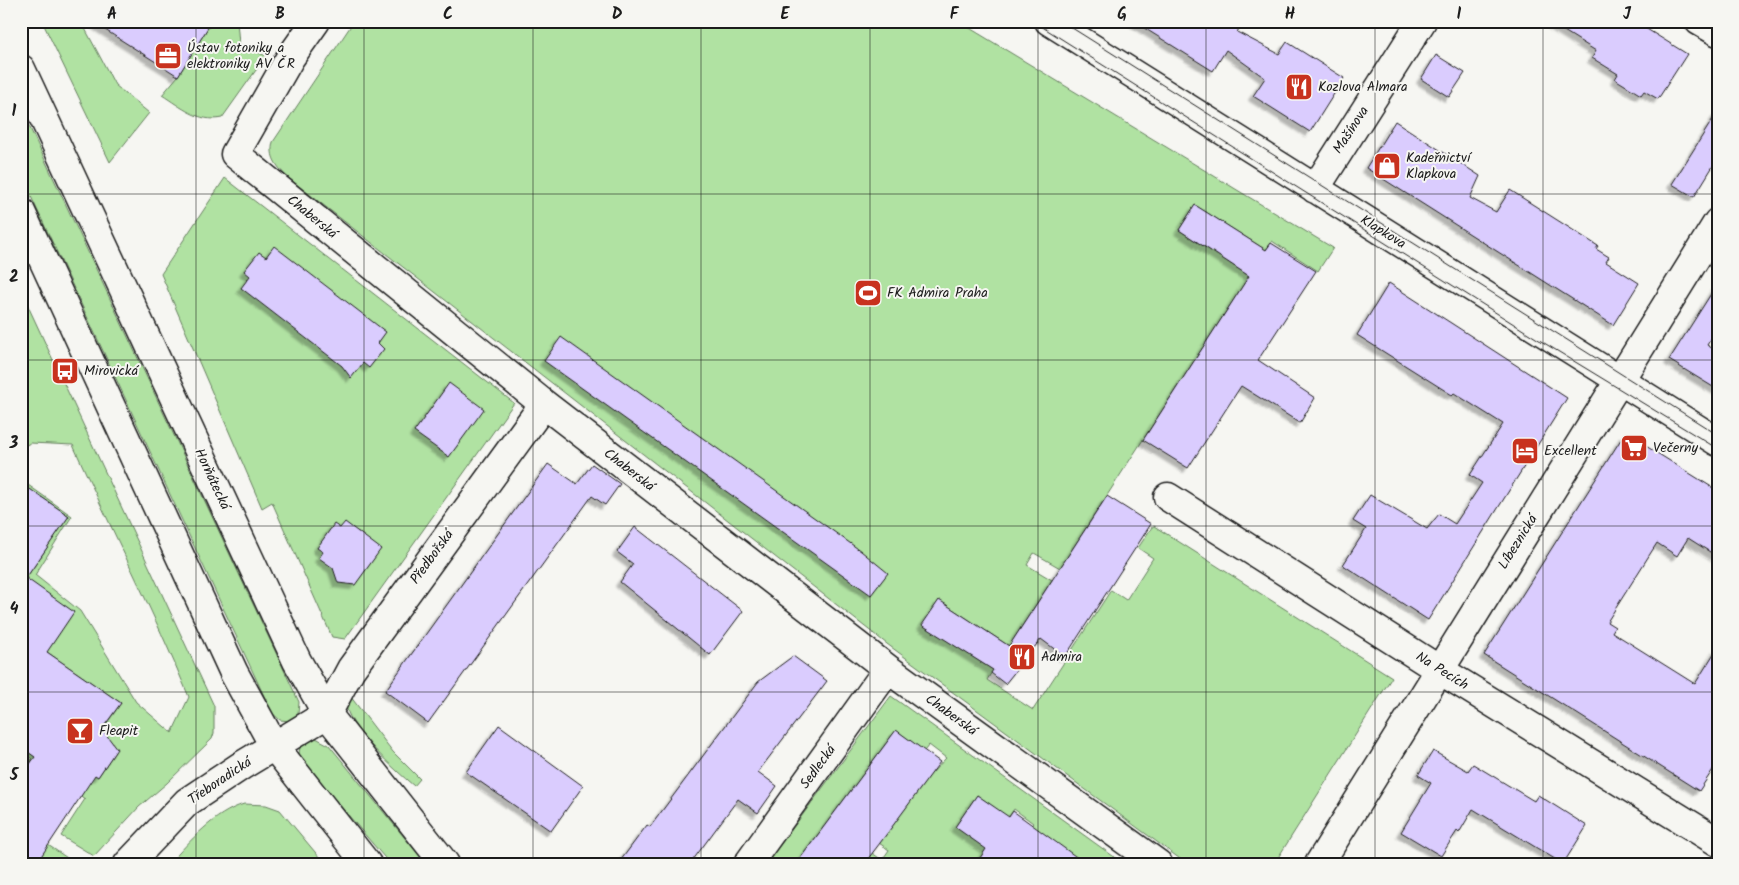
<svg xmlns="http://www.w3.org/2000/svg" width="1739" height="885" font-family="Kalam,sans-serif">
<style>
.green{fill:#b0e2a2;stroke:#667f5f;fill-rule:evenodd}
.building{fill:#daccfe;stroke:#1c1c1c;filter:url(#shadow)}
.lines{fill:none;stroke-linecap:round;stroke-linejoin:round}
.minor-casing{stroke:#1c1c1c;stroke-width:31}
.major-casing{stroke:#1c1c1c;stroke-width:31}
.minor{stroke:#f6f6f2;stroke-width:28}
.major{stroke:#f6f6f2;stroke-width:28}
.tram{stroke:#1c1c1c;stroke-width:1}
.grid{fill:none;stroke:#1c1c1c;stroke-width:1;stroke-opacity:0.55}
.labels{text-anchor:middle;dominant-baseline:central;stroke-width:4;stroke-linejoin:round;paint-order:stroke}
.poi-label{font-size:14px;fill:#1c1c1c;stroke:#f6f6f2;text-anchor:start}
.street-label{font-size:14px;fill:#1c1c1c;stroke:#f6f6f2}
.neatline{fill:none;stroke:#1c1c1c;stroke-width:2}
.grid-label{font-size:16px;text-anchor:middle;font-weight:bold;fill:#1c1c1c}
</style>
<defs>
<filter id="shadow"><feDropShadow dx="-4.5" dy="4.5" stdDeviation="1" flood-color="#0004"/></filter>
</defs>
<rect width="100%" height="100%" fill="#f6f6f2"/>
<filter id="ink" filterUnits="userSpaceOnUse"><feTurbulence type="fractalNoise" baseFrequency=".02" numOctaves="2"/><feDisplacementMap in="SourceGraphic" scale="10" xChannelSelector="R" yChannelSelector="G"/><feConvolveMatrix kernelMatrix="1 2 1 2 8 2 1 2 1" color-interpolation-filters="sRGB"/></filter>
<g filter="url(#ink)">
<path class="green" d="M42,21H81L115,85L149,113L110,162Z
M212,21H237L239,44L266,56L222,118C199,123 181,107 162,95L178,76Z
M354,21H958L1333,248L1318,271L1272,241L1266,250L1195,205L1179,230L1249,276L1060,568L1034,553L1027,565L1052,580L1009,646L939,600L923,625L993,670L987,680L1033,710L1111,590L1126,600L1153,558L1138,548L1152,527L1154,526L1392,677L1274,864H1187L887,644L286,176C277,166 269,157 273,142Z
M21,109L299,702L298,714L290,721L280,720L272,713L21,175Z
M225,178L514,403L345,639L332,637L272,502L262,508L161,274Z
M21,291L214,706V733L212,739L167,783L139,807L94,856L61,836L85,799L31,762L21,776L32,759L21,750V747L44,763L85,768L98,777L115,752L112,743L86,753L121,703L47,652L26,578L69,516L21,483V480L72,516L35,575L80,611L136,702L172,733L189,697C154,612 111,529 73,445L30,443L21,448Z
M347,692L393,752L420,779L414,786C394,769 353,732 346,707C345,703 347,696 347,692Z
M891,696L1124,864H1084L1031,826L1033,823L1014,809L980,858L986,864H864L872,853L882,860L889,850L879,843L930,775L946,758L929,745L924,751L896,730L796,864H766ZM977,795L991,805L955,827Z
M314,737L329,745L426,864H390L303,762L299,754L300,746Z
M244,804L266,805L280,810L325,864H169C190,841 214,813 244,804Z
M48,845L76,864H36Z"/>
<path class="building" d="M91,21H212L178,76Z
M1133,21H1244L1237,32L1279,54L1287,42L1344,78L1310,132L1253,96L1265,78L1226,50L1213,71Z
M1548,21H1634L1687,54L1658,99L1644,91L1641,95L1615,79L1618,74L1592,58L1596,51Z
M1436,55L1465,73L1449,97L1421,79Z
M1718,111V158L1694,197L1672,184Z
M1395,121L1480,176L1470,198L1496,212L1510,190L1598,246L1596,249L1609,257L1606,262L1639,283L1613,325L1366,168Z
M1195,205L1266,250L1271,243L1316,271L1258,360L1315,398L1300,423L1241,386L1188,468L1143,440L1249,276L1179,230Z
M274,246L386,332L378,343L384,349L369,368L363,363L351,378L342,366L241,288L250,276L244,271L259,252L266,257Z
M1389,283L1567,398L1428,620L1343,565L1366,529L1353,521L1370,495L1427,529L1439,514L1455,524L1482,483L1470,475L1503,424L1454,393L1452,395L1357,335Z
M1716,286L1718,287V328L1707,345L1718,352V390L1669,360Z
M561,337L861,551L888,573L871,595L544,361Z
M449,383L484,409L449,457L414,432Z
M1625,433L1718,491V557L1688,538L1677,556L1657,543L1607,622L1615,627L1612,632L1695,684L1718,647V762L1699,791L1484,655Z
M548,464L577,484L592,464L620,484L605,505L592,496L428,723L385,691Z
M21,483L69,516L26,578L74,612L47,652L121,703L102,729L117,749L98,777L95,775L36,864H21V776L35,757L21,747Z
M1107,496L1151,524L1065,657L1041,639L1005,684L991,673L993,670L922,625L939,600L1009,646Z
M345,522L381,549L355,585L338,583L333,568L319,558L323,552L317,548L334,524L340,528Z
M635,527L743,611L710,655L620,582L633,564L617,552Z
M793,656L827,681L758,772L777,786L758,813L738,799L690,864H618L647,825L650,827L758,682Z
M499,725L583,786L551,831L466,772Z
M896,730L940,762L880,843L864,864H796Z
M1433,751L1468,771L1473,764L1534,801L1538,795L1587,826L1563,864L1473,809L1459,833L1457,831L1441,856L1401,832L1431,783L1418,775Z
M977,795L1009,817L1013,811L1086,864H976L986,849L955,827Z"/>
<g class="lines">
<g class="minor-casing">
<path id="minor" d="M316,21L290,58L235,154L544,404L888,669L1158,864
M1049,21L1718,442
M1699,21L1718,32
M1315,189L1422,21
M1168,497L1438,669L1718,842
M128,864L187,802L241,766L327,714L351,669L544,404
M748,864L888,669
M1319,864L1718,222"/>
</g>
<g class="major-casing">
<path id="major" d="M21,69L297,661L327,714L445,864
M21,212L234,673L274,746L367,864"/>
</g>
<use href="#minor" class="minor"/>
<use href="#major" class="major"/>
<path class="tram" d="M1033,21L1536,338L1718,449
M1061,21L1718,435"/>
</g>
</g>
<path class="grid" d="M196,21V864M364,21V864M533,21V864M701,21V864M870,21V864M1038,21V864M1206,21V864M1375,21V864M1543,21V864M21,194H1718M21,360H1718M21,526H1718M21,692H1718"/>
<defs>
<g id="office-square" transform="scale(1.4375)"><rect x="-9" y="-9" width="18" height="18" rx="4" fill="#c8321e" stroke="#f6f6f2"/><path d="M-6-3h4V-5.5h4V-3h4V5H-6ZM-1-4.5V-3h2v-1.5ZM-6 0V1H6V0Z" fill="#fff"/></g>
<g id="restaurant-square" transform="scale(1.4375)"><rect x="-9" y="-9" width="18" height="18" rx="4" fill="#c8321e" stroke="#f6f6f2"/><path d="M-5-6h1v4h1v-4h1v4h1v-4h1v5L-1.5 .5V6h-2V.5L-5-1ZM5-6V6H3V1.5H1.5Q1.5-4 5-6Z" fill="#fff"/></g>
<g id="shop-square" transform="scale(1.4375)"><rect x="-9" y="-9" width="18" height="18" rx="4" fill="#c8321e" stroke="#f6f6f2"/><path d="M-5-2.5h2.3a2.7 3.5 0 0 1 5.4 0H5L5.5 6h-11ZM-1.5-2.5h3a1.5 2.3 0 0 0-3 0Z" fill="#fff"/></g>
<g id="stadium-square" transform="scale(1.4375)"><rect x="-9" y="-9" width="18" height="18" rx="4" fill="#c8321e" stroke="#f6f6f2"/><path d="M0-5a6.5 5 0 1 0 0 10a6.5 5 0 1 0 0-10ZM-3.5-1.8h7v3.6h-7Z" fill="#fff"/></g>
<g id="bus-square" transform="scale(1.4375)"><rect x="-9" y="-9" width="18" height="18" rx="4" fill="#c8321e" stroke="#f6f6f2"/><path d="M-5-6H5V4H4V6H2V4H-2V6H-4V4H-5ZM-3.5-4V0h7V-4ZM-3.5 1.2v1.5H-2V1.2ZM2 1.2v1.5H3.5V1.2Z" fill="#fff"/></g>
<g id="supermarket-square" transform="scale(1.4375)"><rect x="-9" y="-9" width="18" height="18" rx="4" fill="#c8321e" stroke="#f6f6f2"/><path d="M-6-5.5h2.5l.6 2H6L4.5 2H-2.5L-4.4-4H-6ZM-1.5 3.2a1.3 1.3 0 1 0 .1 0ZM3 3.2a1.3 1.3 0 1 0 .1 0Z" fill="#fff"/></g>
<g id="hotel-square" transform="scale(1.4375)"><rect x="-9" y="-9" width="18" height="18" rx="4" fill="#c8321e" stroke="#f6f6f2"/><path d="M-6-4.5h1.5V1H6V5H4.5V3h-9V5H-6ZM-4 0a1.8 1.8 0 1 1 3.6 0ZM.5 0V-2.5h3Q6-2.5 6 0Z" fill="#fff"/></g>
<g id="bar-square" transform="scale(1.4375)"><rect x="-9" y="-9" width="18" height="18" rx="4" fill="#c8321e" stroke="#f6f6f2"/><path d="M-6-5H6L.8 .8V4.5H3.5V6h-7V4.5H-.8V.8Z" fill="#fff"/></g>
</defs>
<g fill-rule="evenodd">
<use href="#office-square" x="168" y="56"/>
<use href="#restaurant-square" x="1299" y="87"/>
<use href="#shop-square" x="1387" y="166"/>
<use href="#stadium-square" x="868" y="293"/>
<use href="#bus-square" x="65" y="371"/>
<use href="#supermarket-square" x="1634" y="448"/>
<use href="#hotel-square" x="1525" y="451"/>
<use href="#restaurant-square" x="1022" y="657"/>
<use href="#bar-square" x="80" y="731"/>
</g>
<g class="labels">
<g class="poi-label">
<text x="187" y="48">Ústav fotoniky a<tspan x="187" dy="16">elektroniky AV ČR</tspan></text>
<text x="1318" y="87">Kozlova Almara</text>
<text x="1406" y="158">Kadeřnictví<tspan x="1406" dy="16">Klapkova</tspan></text>
<text x="887" y="293">FK Admira Praha</text>
<text x="84" y="371">Mirovická</text>
<text x="1653" y="448">Večerny</text>
<text x="1544" y="451">Excellent</text>
<text x="1041" y="657">Admira</text>
<text x="99" y="731">Fleapit</text>
</g>
<g class="street-label">
<text transform="translate(1351 130) rotate(-57)">Mašínova</text>
<text transform="translate(312 217) rotate(39)">Chaberská</text>
<text transform="translate(1383 232) rotate(32)">Klapkova</text>
<text transform="translate(629 470) rotate(38)">Chaberská</text>
<text transform="translate(212 479) rotate(65)">Horňátecká</text>
<text transform="translate(1518 542) rotate(-58)">Líbeznická</text>
<text transform="translate(432 557) rotate(-54)">Předbořská</text>
<text transform="translate(1442 671) rotate(32)">Na Pecích</text>
<text transform="translate(951 715) rotate(36)">Chaberská</text>
<text transform="translate(818 767) rotate(-54)">Sedlecká</text>
<text transform="translate(220 781) rotate(-34)">Třeboradická</text>
</g>
</g>
<rect width="1739" height="885" fill="none" stroke="#f6f6f2" stroke-width="55"/>
<rect x="28" y="28" width="1684" height="830" class="neatline"/>
<g class="grid-label">
<text x="112" y="19">A</text>
<text x="280" y="19">B</text>
<text x="448" y="19">C</text>
<text x="617" y="19">D</text>
<text x="785" y="19">E</text>
<text x="954" y="19">F</text>
<text x="1122" y="19">G</text>
<text x="1290" y="19">H</text>
<text x="1459" y="19">I</text>
<text x="1627" y="19">J</text>
<text x="14" y="116">1</text>
<text x="14" y="282">2</text>
<text x="14" y="448">3</text>
<text x="14" y="614">4</text>
<text x="14" y="780">5</text>
</g>
</svg>
